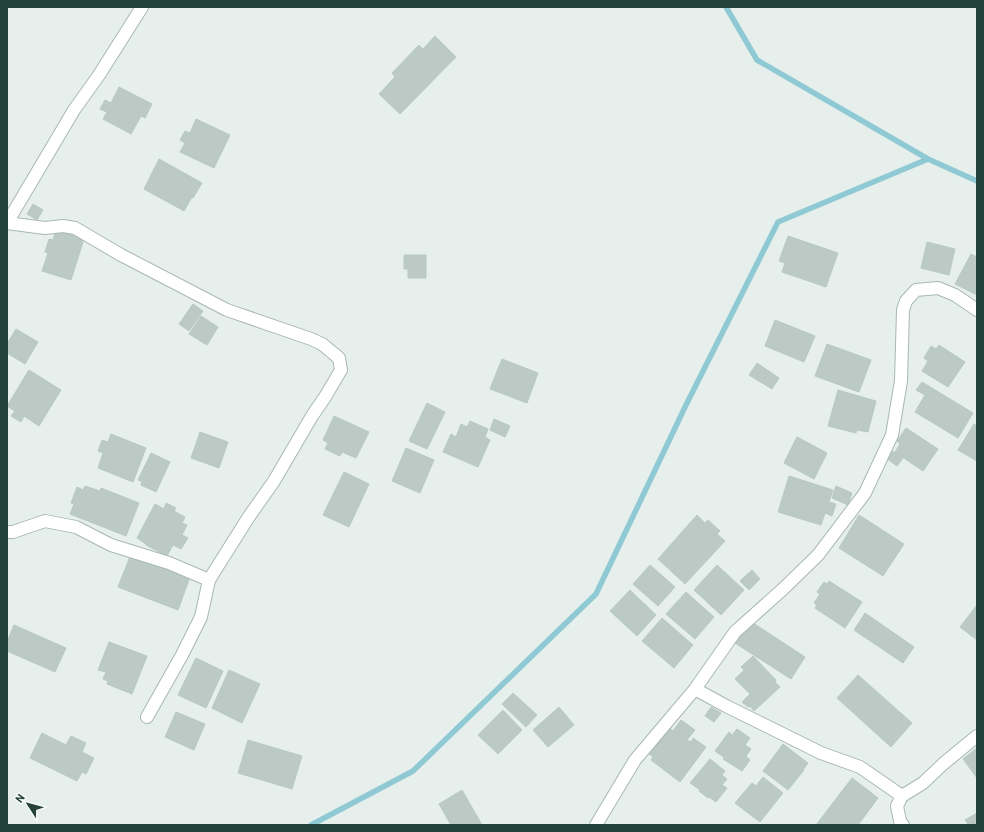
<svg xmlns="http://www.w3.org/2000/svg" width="984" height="832" font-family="Barlow,sans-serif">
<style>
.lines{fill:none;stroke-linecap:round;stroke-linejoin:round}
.stream{stroke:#8ec9d4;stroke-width:5.5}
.building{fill:#bbcac4;stroke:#b8c9c2}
.minor-casing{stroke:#a8b8b2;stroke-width:14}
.minor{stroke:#fff;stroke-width:12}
</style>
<rect width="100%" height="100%" fill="#e6efeb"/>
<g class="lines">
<path class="stream" d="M726,7L757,60L928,159L977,181
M311,825L413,771L596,594L686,405L778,222L928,159"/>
</g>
<path class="building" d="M435,36L456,57L400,114L379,94L395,77L392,73L419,45L423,49Z
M119,87L152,104L145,118L141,116L131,134L103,119L107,112L100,109L105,100L111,103Z
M196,119L230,135L214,168L180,152L185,143L180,140L185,131L190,133Z
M159,159L202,183L193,198L192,197L184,211L144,189Z
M33,204L43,210L37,220L27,214Z
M56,229L84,239L71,280L42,271L48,253L45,252L49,239L53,240Z
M788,236L838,253L826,287L782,272L785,263L779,261Z
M927,242L955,249L949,275L921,268Z
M971,254L977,257V295L955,284Z
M404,255H426V278H408V269H404Z
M193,304L203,311L189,331L179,324Z
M201,316L218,327L207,345L189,334Z
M775,320L815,336L804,362L765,346Z
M16,329L38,342L25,364L7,353V344Z
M827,344L871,360L859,392L815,376Z
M939,345L965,362L948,387L922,371L928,361L924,358L931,346L936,349Z
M502,359L538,373L527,403L490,389Z
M757,363L779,378L772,389L749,375Z
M29,370L61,390L39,426L24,416L21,422L11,416L15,411L7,406Z
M922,382L973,413L958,438L915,412L925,395L916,390Z
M838,390L876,401L868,432L857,430L856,433L828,426Z
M427,403L445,412L427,449L409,441Z
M334,416L369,432L356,458L342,452L340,456L325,449L328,443L323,440Z
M494,419L510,426L505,437L490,430Z
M470,421L488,429L485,437L490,440L478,467L443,452L451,434L456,437L461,424L467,427Z
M974,424L977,426V461L958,450Z
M906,428L938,449L923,471L895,452L900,444L897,441Z
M200,432L228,442L219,468L191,458Z
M111,434L146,448L133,482L98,468L103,453L98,451L102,440L108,442Z
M797,437L827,453L814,479L784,463Z
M406,448L434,460L420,493L392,481Z
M892,451L903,458L897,466L886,458Z
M151,453L170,462L156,492L141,485L142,482L138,480Z
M344,472L369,484L349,527L323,515Z
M789,476L833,490L829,502L836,504L832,516L825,513L821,525L778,512Z
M85,486L100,491L101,488L139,503L126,536L70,514L74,504L71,503L77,487L83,490Z
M836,486L852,493L848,505L832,498Z
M166,503L176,508L174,511L185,517L182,523L187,525L182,535L188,538L181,549L173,545L167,556L146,545V544L137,538L155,504L164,509Z
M697,515L705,523L708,520L720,531L717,534L725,541L685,584L658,559Z
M859,515L904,544L883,576L839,548Z
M131,554L190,577L178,610L118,587Z
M650,565L675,587L658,606L633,584Z
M717,565L744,590L721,615L694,590Z
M752,570L760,579L749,590L740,581Z
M829,581L862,602L845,628L815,608L817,605L814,603L820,594L817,592L824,582L827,584Z
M630,590L656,615L637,636L610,611Z
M686,592L714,617L695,639L666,614Z
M977,605V640L960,627Z
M865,613L914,647L903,663L854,630Z
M662,618L693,645L674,668L642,641Z
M750,621L805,657L791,679L735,643Z
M14,625L66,648L55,672L7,651V642Z
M109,642L147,656L132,694L107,684L108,681L103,679L106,672L98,670Z
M753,656L776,680L775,682L780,687L754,711L750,706L748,707L742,702L750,694L735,679L744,670L741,667Z
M196,658L223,671L206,708L178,695Z
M229,670L260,684L242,723L212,708Z
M858,675L912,723L891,747L837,698Z
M513,693L537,715L526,727L502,704Z
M559,707L574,725L548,747L533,730Z
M711,707L721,713L714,722L705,716Z
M503,710L522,730L498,754L478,735Z
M176,712L205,724L194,750L165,737Z
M681,720L695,730L687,740L691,742L693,738L706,747L680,782L651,760L653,757L648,753L668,727L673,731Z
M737,729L750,738L745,745L751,749L746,756L750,760L742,771L723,759L725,758L715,751L729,732L732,735Z
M42,733L66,745L71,736L86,743L82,752L94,758L86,774L82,772L77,781L30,758Z
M248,740L302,756L292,789L238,773Z
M783,744L808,763L803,770H804L788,790L763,771Z
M977,748V778L963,759Z
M710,759L725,771L722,775L727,779L722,785L727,788L716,802L709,797L708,798L699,791L700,790L690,783Z
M763,777L783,793L760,822L735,803L752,783L756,786Z
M852,778L878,798L858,825H816Z
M462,790L482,825H451L439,804Z
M977,813V825H969L965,820Z"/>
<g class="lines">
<g class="minor-casing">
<path id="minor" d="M7,223L45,228L63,226L75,228L121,255L227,310L311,339L322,344L339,358L341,370L325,397L312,416L274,481L248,518L209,580L201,617L182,655L147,717
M7,223L74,110L99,75L142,7
M7,532H13L45,521L76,527L111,545L169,563L209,580
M695,689L726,706L821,753L860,767L902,796
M596,825L635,760L695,689L735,632L783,589L818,555L865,493L892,435L901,381L903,310L906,301L916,290L938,288L955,295L977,310
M903,825L900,821L897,806L902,796L923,783L943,764L977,736"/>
</g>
<use href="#minor" class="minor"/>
</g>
<rect width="984" height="832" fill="none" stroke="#24423a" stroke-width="16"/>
<g transform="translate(28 804) rotate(306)" stroke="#f7fbf9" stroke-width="3" paint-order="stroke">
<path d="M0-3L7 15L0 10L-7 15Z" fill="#24423a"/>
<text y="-6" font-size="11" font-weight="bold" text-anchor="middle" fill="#24423a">N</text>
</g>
</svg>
